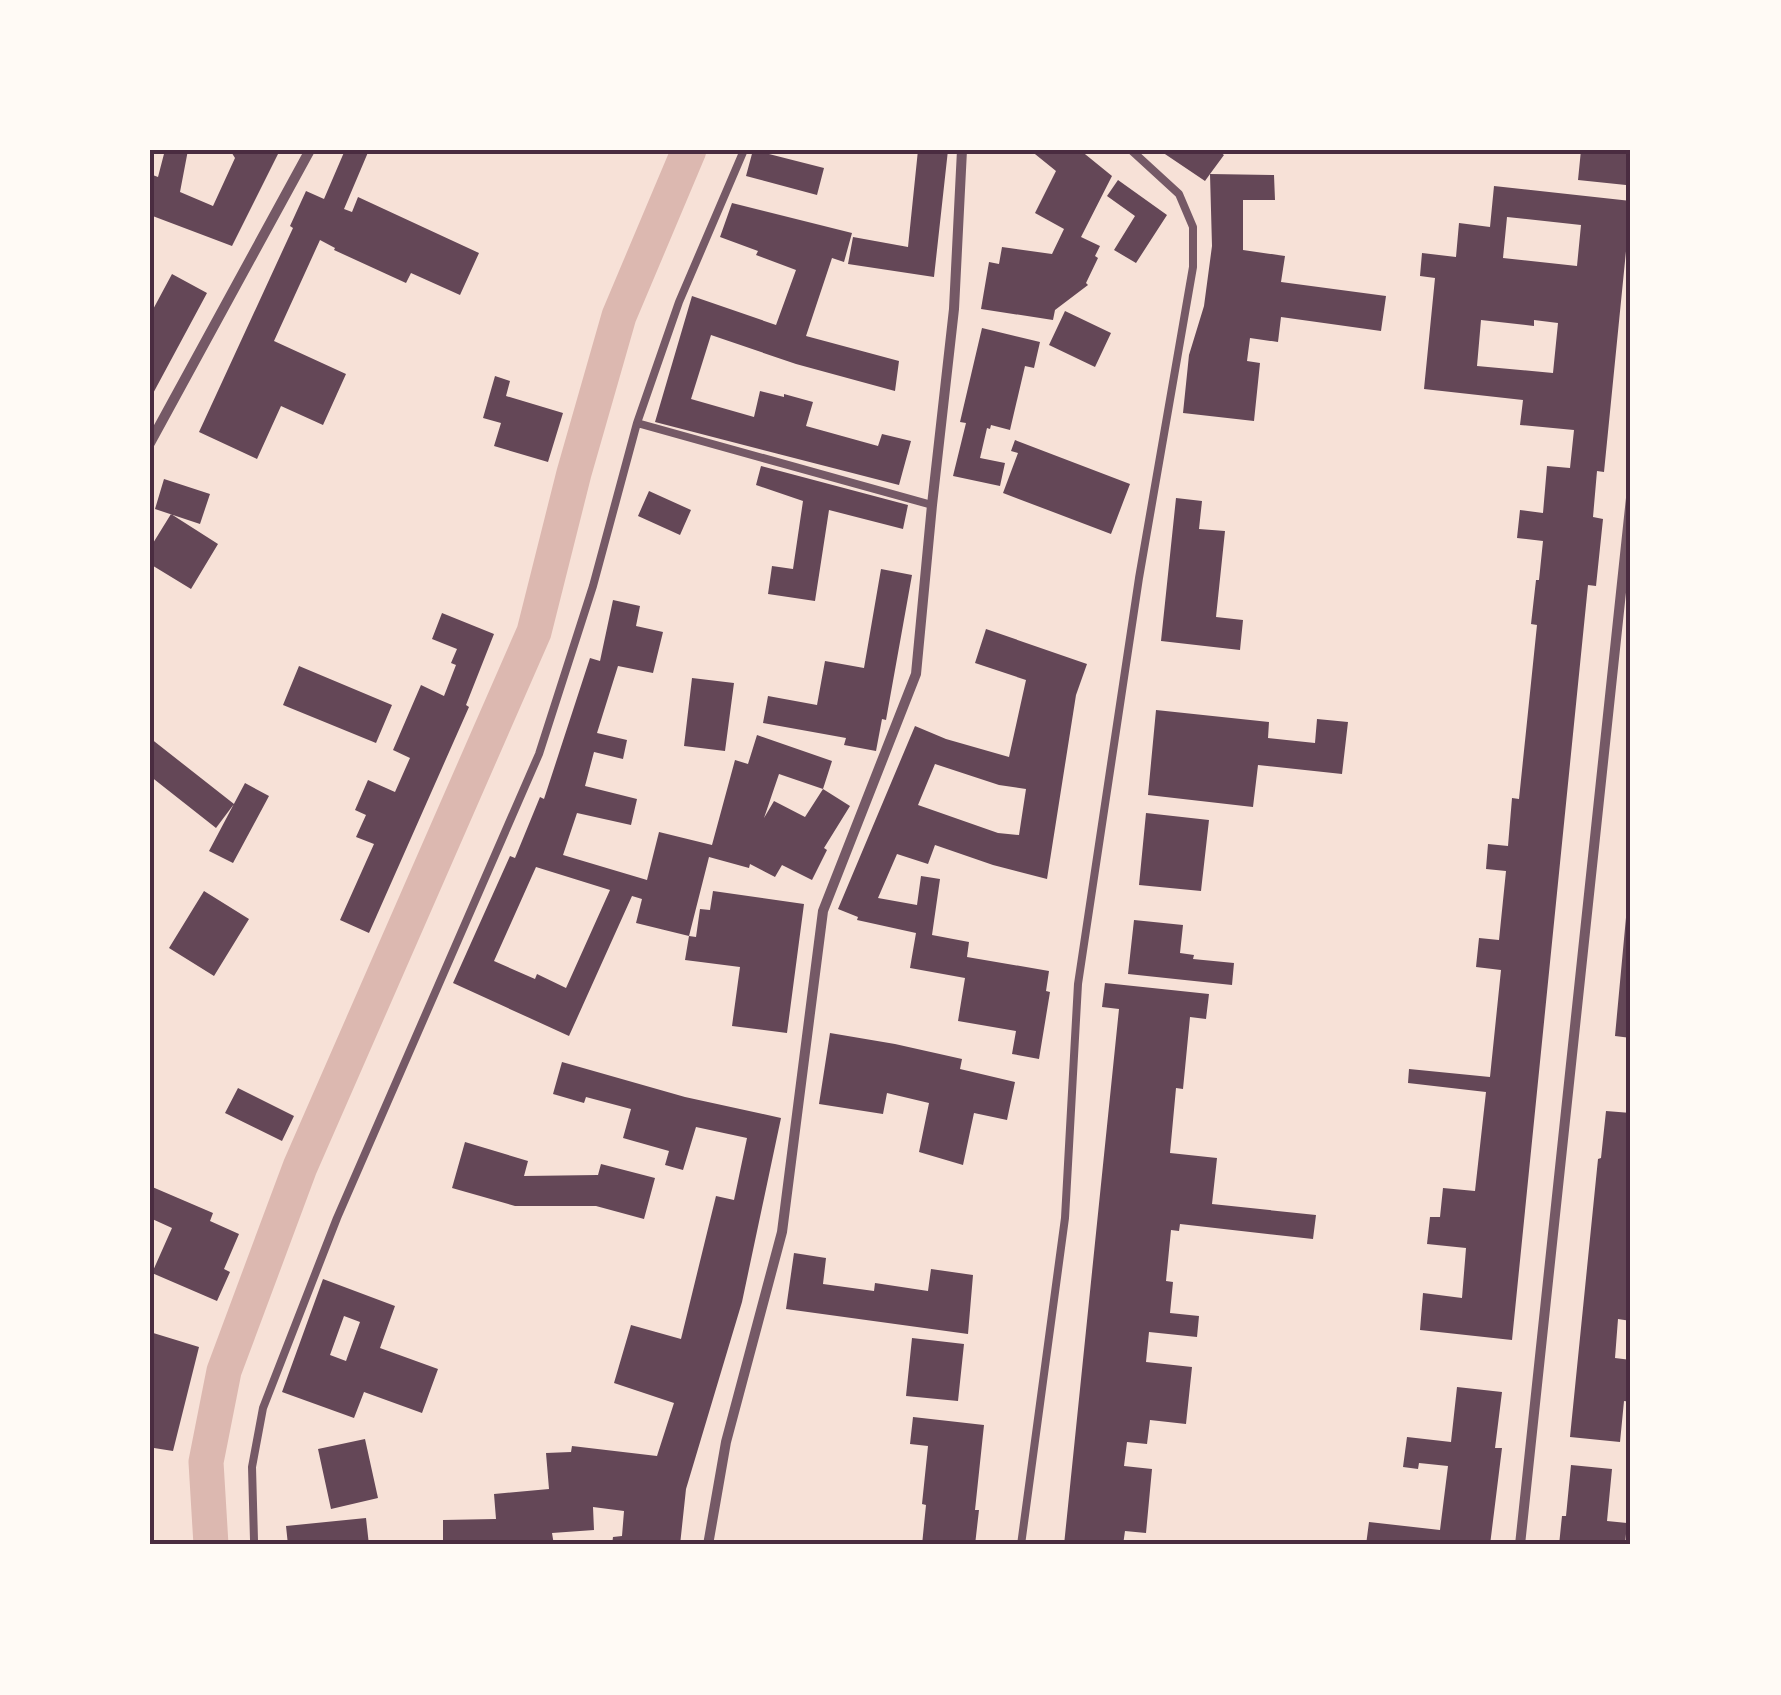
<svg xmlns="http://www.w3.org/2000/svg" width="1781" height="1695" font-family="Jost,sans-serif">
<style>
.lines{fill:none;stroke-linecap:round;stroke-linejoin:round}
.canal{stroke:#dcb8b0;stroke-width:35}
.building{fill:#644757;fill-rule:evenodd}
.service{stroke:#755966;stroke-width:8}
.minor{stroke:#755966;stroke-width:10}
.neatline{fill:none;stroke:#4a2c40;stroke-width:4}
</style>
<rect width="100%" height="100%" fill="#f7e1d7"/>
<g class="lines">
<path class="canal" d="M211,1545L206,1462L224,1371L300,1167L534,632L574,473L619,316L689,150"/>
</g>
<path class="building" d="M165,150H188L180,192L213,206L235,158L230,150H280L232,246L150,215V174L158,177Z
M345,150H369L344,209L352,212L358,197L479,253L460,295L411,273L406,283L334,250L335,248L320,240L274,341L346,374L323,425L281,406L257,459L199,432L293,228L290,226L306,191L324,199Z
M753,150L824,168L817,195L746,176Z
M918,150H948L934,277L848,264L853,237L908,247Z
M1030,150H1080L1112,176L1081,237L1100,246L1095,256L1098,258L1086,283L1088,285L1055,310L1053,320L981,309L989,262L999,264L1002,247L1052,254L1064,229L1035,213L1056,171Z
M1159,150H1217L1224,155L1210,174L1274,175L1275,200H1243V250L1285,256L1281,282L1386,296L1381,331L1281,317L1278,342L1250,338L1247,361L1260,363L1254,421L1183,413L1189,355L1204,306L1212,246L1210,174L1205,181Z
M1581,150H1630L1626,185L1578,180Z
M1118,180L1167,215L1136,263L1114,250L1135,216L1107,196Z
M1494,186L1631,201L1604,472L1597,471L1593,517L1603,519L1596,586L1588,585L1512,1340L1420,1330L1423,1293L1462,1298L1466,1248L1427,1244L1430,1217H1440L1443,1188L1475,1191L1486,1092L1408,1083L1409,1069L1490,1077L1501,970L1476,967L1479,938L1499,940L1506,871L1486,869L1488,844L1508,846L1512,798L1519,799L1537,625L1531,624L1536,580H1539L1543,541L1517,538L1520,510L1543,513L1547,466L1570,468L1574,430L1520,425L1523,400L1424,389L1435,278L1420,276L1422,253L1456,257L1459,223L1490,227ZM1507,217L1581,225L1577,266L1503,258ZM1481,320L1534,326V320L1558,323L1553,373L1477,366Z
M732,203L852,233L844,262L832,258L806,336L899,361L895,391L796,364L711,335L691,399L754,417L760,391L784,397V394L813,402L806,426L878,446L882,434L911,441L899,485L655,422L692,296L776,325L796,270L756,255L758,251L720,237Z
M172,274L207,293L150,399V315Z
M1065,311L1111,333L1095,367L1049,345Z
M982,328L1040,342L1034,368L1025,366L1010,430L991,425L990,429L987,428L980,458L1005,463L1000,486L953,476L966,423L960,422Z
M495,376L510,381L506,396L563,413L548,462L494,446L501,423L483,418Z
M1015,440L1130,484L1111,534L1003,493L1018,453L1011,451Z
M761,466L908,505L903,529L829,510L815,601L768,594L772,566L793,569L803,501L756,485Z
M164,479L210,494L200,524L155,509Z
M649,491L691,510L680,535L638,516Z
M1176,498L1202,501L1199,529L1225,531L1216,617L1243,620L1240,650L1161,641Z
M171,514L218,544L191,589L150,564V548Z
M881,569L912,575L886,720L882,719L876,751L844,745L846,738L763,723L768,696L817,705L825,661L864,668Z
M613,600L640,606L636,626L663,632L653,673L618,666L597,733L627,740L623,759L594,752L585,786L637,799L631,825L577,813L563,855L647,880L659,832L712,845L735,760L748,764L757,735L832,761L823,789L779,774L764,818L774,801L805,817L823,789L850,806L824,848L827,850L812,880L782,865L775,877L750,864L749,868L709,857L689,936L636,923L642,899L632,896L569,1036L453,983L510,856L515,858L540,797L544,799L590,658L600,661ZM536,867L610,890L566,988L537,974L535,979L494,961Z
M442,613L494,634L466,705L469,707L369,933L340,920L374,844L356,837L366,815L355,810L368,780L395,792L410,758L393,750L421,685L444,696L456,665L451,663L457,649L432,639Z
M986,629L1087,664L1076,695L1047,879L993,865L935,845L928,864L897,854L878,898L917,905L921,876L940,879L932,935L969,942L967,957L1049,971L1046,991L1050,992L1039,1059L1012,1054L1016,1031L958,1021L965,978L910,968L916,933L857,920L858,917L838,909L915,726L946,739L1009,757L1026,680L975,663ZM935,764L999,785L1026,789L1019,835L998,833L918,805Z
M299,666L392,705L376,743L283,705Z
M692,678L734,683L725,751L684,746Z
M1156,710L1269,722L1268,738L1315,743L1317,719L1348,722L1342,774L1258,765L1253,807L1148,795Z
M150,738L234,804L216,828L150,776Z
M245,783L269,796L233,863L209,851Z
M1146,813L1209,820L1201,891L1139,885Z
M204,891L249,919L214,976L169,948Z
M713,891L804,904L787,1033L732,1026L740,967L685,960L689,936L696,937L700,909L710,910Z
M1628,896H1631V1038L1615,1036Z
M1134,920L1183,925L1180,953L1194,955L1193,959L1234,963L1232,985L1128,974Z
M1105,983L1209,994L1206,1019L1190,1017L1183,1089L1176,1088L1170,1153L1217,1158L1212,1204L1316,1215L1313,1239L1180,1224L1179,1231L1171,1230L1166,1281L1173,1282L1170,1313L1199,1316L1197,1337L1149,1332L1146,1362L1192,1367L1186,1424L1150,1420L1147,1444L1127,1442L1124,1466L1152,1469L1146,1533L1125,1531L1123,1545H1064L1119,1009L1102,1007Z
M830,1033L895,1044L962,1059L960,1069L1015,1082L1007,1120L974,1113L963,1165L919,1152L929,1103L887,1093L883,1114L819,1104Z
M562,1062L685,1097L781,1118L742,1302L686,1489L680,1545H612L613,1537L622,1536L624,1511L593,1507L594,1530L552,1533L554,1545H443V1520L496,1519L494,1494L549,1489L546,1453L571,1452L572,1446L657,1456L674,1403L614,1383L631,1325L681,1339L716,1196L734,1200L747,1138L696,1127L683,1170L665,1165L669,1151L623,1138L631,1109L586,1097L584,1103L553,1094Z
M238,1088L294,1116L282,1141L225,1113Z
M1606,1111L1631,1113V1321L1618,1319L1615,1358L1631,1360V1402L1624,1401L1620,1442L1570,1437L1598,1159L1601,1158Z
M465,1142L528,1161L524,1176L598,1175L601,1164L655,1178L644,1219L596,1206H515L452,1188Z
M150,1186L213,1213L210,1221L239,1234L224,1269L230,1272L217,1301L152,1273L172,1228L150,1218Z
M794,1253L826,1258L823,1284L874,1291L875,1283L928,1291L931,1269L973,1275L968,1334L786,1309Z
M323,1279L395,1306L380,1348L438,1369L422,1413L364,1392L354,1418L282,1392ZM344,1316L360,1322L346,1361L330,1355Z
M150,1332L199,1347L173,1451L154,1448L152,1457L150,1456Z
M912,1338L964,1344L958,1401L906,1396Z
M1457,1387L1502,1392L1495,1448H1502L1490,1545H1366L1369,1522L1440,1530L1448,1466L1419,1463L1418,1469L1403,1467L1407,1437L1451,1442Z
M913,1417L984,1425L975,1510H979L975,1545H922L926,1505L922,1504L928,1446L910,1444Z
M365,1439L378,1498L331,1509L318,1449Z
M1571,1465L1612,1469L1607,1521L1627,1523L1625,1545H1559L1562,1516H1566Z
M366,1518L369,1545H288L286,1526Z"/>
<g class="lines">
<path class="service" d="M637,423L932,505
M256,1545L254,1540L252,1467L263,1408L337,1218L539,754L593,586L637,423L679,302L744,150
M1021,1545L1065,1218L1078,984L1139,578L1193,267V227L1179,194L1131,150"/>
<path class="minor" d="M150,443L310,150
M708,1545L726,1442L782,1232L823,911L916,674L932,505L954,309L962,150
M1520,1545L1631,498"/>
</g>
<rect width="1781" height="1695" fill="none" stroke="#fffaf5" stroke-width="305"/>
<rect x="152" y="152" width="1476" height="1390" class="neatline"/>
</svg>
